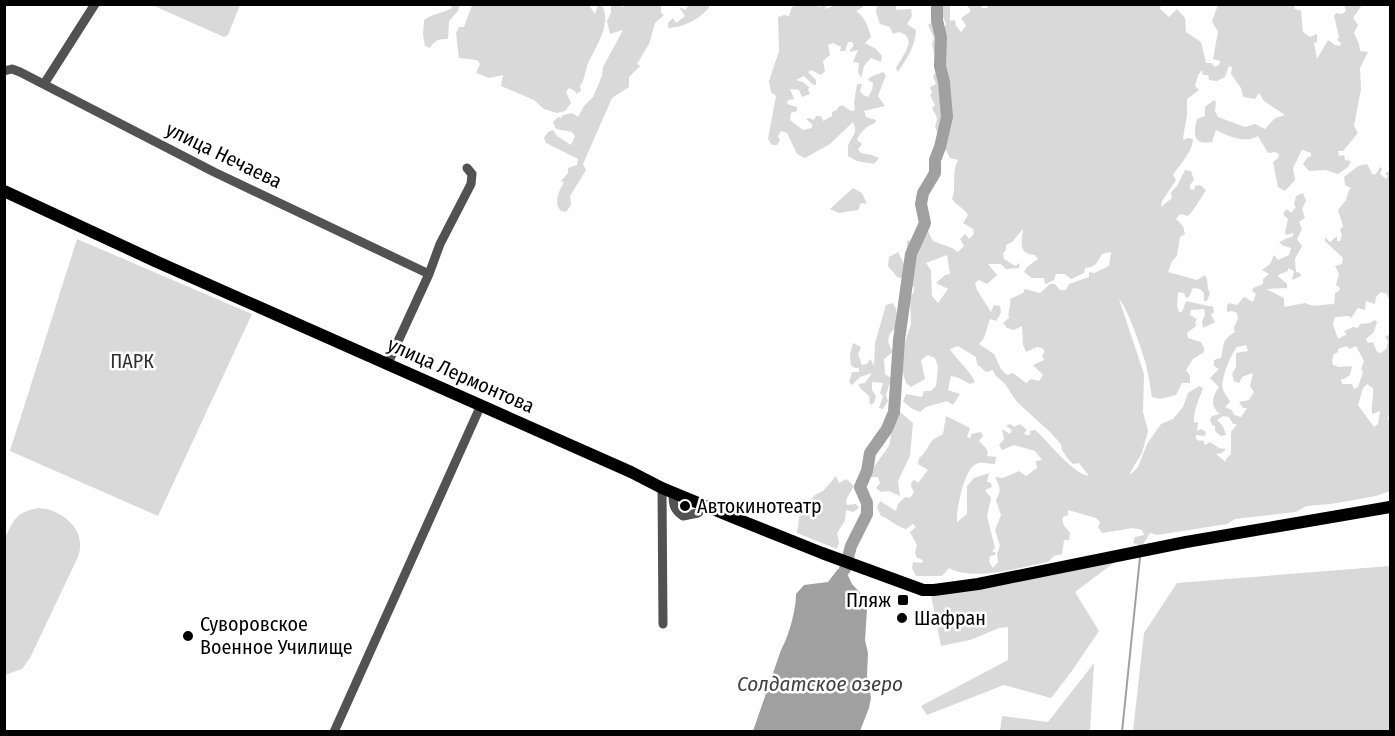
<svg xmlns="http://www.w3.org/2000/svg" width="1395" height="736" font-family="'Fira Sans Condensed',sans-serif">
<style>
.green{fill:#d9d9d9;fill-rule:evenodd}
.water{fill:#a0a0a0}
.lines{fill:none;stroke-linecap:round;stroke-linejoin:round}
.stream{stroke:#a0a0a0;stroke-width:2}
.river{stroke:#a0a0a0;stroke-width:12}
.minor{stroke:#525252;stroke-width:9}
.major{stroke:#000;stroke-width:12}
.poi-dot{fill:#000;stroke:#fff;stroke-width:2}
.labels{text-anchor:middle;dominant-baseline:central;stroke-width:5;stroke-linejoin:round;paint-order:stroke}
.street-label{font-size:20px;fill:#000;stroke:#fff}
.park-label{font-size:20px;fill:#303030;stroke:#fff}
.poi-label{font-size:20px;fill:#000;stroke:#fff;text-anchor:start}
.water-label{font-size:21px;font-style:italic;fill:#414141;stroke:#fff}
</style>
<rect width="100%" height="100%" fill="#fff"/>
<path class="green" d="M601,4C613,22 596,47 588,63C585,71 585,79 580,86L581,91L576,94L575,91L569,88L566,92L571,103L565,111L557,113L544,109L534,100L501,86L503,75L489,78L476,73L480,64L477,60L459,58L456,33L459,27H464L472,5H589L595,14L598,5Z
M611,4L624,7V5H661V13L664,15L655,23L649,44L637,64L640,66L629,77V87L612,98L583,164L586,170L570,196L571,205L566,212L561,211C553,203 559,191 564,182L561,181L568,173V168L577,165L578,159L546,143L544,138L548,132L553,130L557,136L571,145L575,136L572,132L556,129L553,122L558,117L561,118L563,115L572,113L578,117L584,106L593,97L602,76L603,67L623,30L610,34L607,21L611,13Z
M805,4L817,5L818,7L827,5L825,9L836,5H862L863,7L856,11C865,17 868,26 871,37L865,43L876,49L882,56L881,62L871,58L864,66L861,78L858,72L859,63L853,62L858,50L850,52V50L854,45L852,42H848L845,51H840L841,47L833,43L828,45L830,55L823,61L825,71L821,75L811,70L808,72L816,80V85L812,84L804,76L796,80L803,82L809,87L808,90L810,94L802,97L799,90L790,89L794,99L788,100L787,104L797,107V111L791,113L790,120L803,130L812,128V124L806,119L809,118L814,120L816,116H821L823,121L832,116V112L837,110L838,107L842,105L851,111L855,110L854,102L857,84H862L860,91L863,95L868,97L872,90L873,83L868,80L870,77L883,72L886,75L878,96L885,106L864,111L866,117L876,120L875,123C867,126 860,132 857,140L862,144L858,149L861,153L872,155L879,158L874,164L857,161L848,156C848,153 848,149 848,146C851,136 859,134 853,122L830,144L805,158L797,154L787,133L781,131L778,136L780,140L777,145H772L768,139L776,96L771,92L769,81L779,51L778,17L784,15L789,16L792,7Z
M989,4L1161,5L1160,9L1169,17L1177,9L1185,18L1186,32L1201,42L1206,63H1211L1215,67L1219,65L1220,61L1213,59L1218,32L1212,21L1218,5H1294L1295,9L1301,11L1303,32L1310,37L1317,34V43L1314,42L1317,59L1328,40L1335,45L1340,46L1341,43L1337,40L1339,37L1334,16L1336,13L1342,14L1346,11L1344,5H1362L1353,18L1358,25L1354,33L1359,44L1360,51L1368,52L1360,68L1361,89L1354,126L1358,133L1343,151H1338L1339,156L1344,155L1345,160L1351,161L1348,167L1338,174L1325,170L1309,171L1303,164L1307,158L1311,156V153L1302,150L1293,168L1295,180L1285,191L1278,187L1273,162L1278,158L1279,154L1275,152L1268,153L1258,136C1245,144 1228,136 1216,130L1212,142C1193,146 1193,133 1197,119L1205,116V107L1214,100L1216,102L1215,111L1218,117L1245,127L1255,124L1265,129L1275,118L1285,115L1264,101L1259,93L1255,99L1243,97L1241,88L1231,74L1232,67L1229,66L1225,77L1217,81L1209,80L1208,75H1203L1202,70L1198,75L1195,86L1199,90L1187,99V115L1183,138L1184,140L1187,138L1193,139C1193,151 1180,164 1173,175L1176,180L1162,201L1161,207L1172,198L1171,192L1177,186L1185,170L1191,171L1194,180L1190,185V189L1194,190L1195,186L1200,185L1206,190C1204,194 1191,214 1188,216L1180,214L1176,219L1183,226L1185,234L1180,237L1177,256L1172,261L1168,272L1197,280L1205,275C1209,281 1206,287 1210,293L1207,301H1204V293L1200,289L1193,288L1189,297L1186,298L1184,293L1178,292L1177,307L1179,312H1182L1186,301L1213,307L1214,312L1211,315L1215,322L1203,328L1202,321L1205,315L1204,309L1191,310L1190,315L1197,319L1195,322L1196,326L1187,333L1188,338L1201,342L1204,348V352L1193,359L1186,370L1190,376V383H1182L1176,395L1160,399L1152,397C1150,389 1150,381 1148,374C1146,359 1128,309 1119,299L1144,374L1143,412L1148,431L1142,453L1130,473L1131,474L1138,467L1147,444L1161,424L1173,419L1183,407L1188,393L1199,386L1203,388C1199,400 1193,411 1194,423L1198,422L1197,431L1201,429L1206,432L1205,436L1196,435V439L1200,441L1203,440L1205,445L1210,442L1219,448L1226,449L1222,453L1216,454L1226,462V459L1231,454V432L1237,424H1233L1229,417L1223,416L1217,420L1223,426L1226,435L1221,436L1215,431V426L1212,425L1210,420L1212,416L1220,414C1210,406 1212,397 1219,387L1210,378L1219,369L1214,366V360L1221,358C1225,342 1221,341 1235,332L1234,328L1238,318L1237,313L1232,311L1227,312V305L1229,303L1237,305L1244,297L1253,302L1256,294L1252,291L1253,288L1263,284V279L1269,274L1262,270L1270,264L1274,255L1278,260L1289,255L1291,248L1282,245L1279,242L1293,236V233L1287,235L1285,233L1288,219L1284,215V212L1287,209L1291,213L1296,207L1294,204L1296,196L1303,193L1306,201L1302,209L1305,218L1299,222L1302,229L1297,239L1302,246L1295,259L1296,272L1300,273L1301,276L1292,280L1294,271L1288,268V271L1280,274L1278,276L1287,284V288L1266,289L1284,298V307L1305,303C1315,308 1324,304 1334,304L1335,293L1339,291L1340,288L1336,285L1339,274L1335,266L1342,264L1343,258L1325,241V237L1330,242L1337,236V241H1340L1342,235L1340,230L1343,226L1338,210L1346,200L1349,190L1351,188L1345,185L1344,177L1358,166L1367,164L1373,175L1376,174L1380,167L1382,169L1380,174L1386,179L1388,176L1385,173L1390,171V302L1387,294L1381,292L1376,297L1375,304L1366,301L1365,310L1358,308L1351,318L1349,316L1335,317L1333,324L1338,339L1347,334L1344,331L1353,327L1358,328L1360,324L1370,323L1375,320L1377,322L1374,332L1366,339L1368,343L1373,342L1377,352L1381,353L1386,349L1388,341L1385,337L1390,334V408L1388,419L1390,422V491L1376,496L1331,504L1306,506L1296,512L1235,519L1227,524L1157,535L1150,533L1142,546L1133,543L1135,537L1144,535L1142,530L1133,528L1102,533L1098,527L1100,522L1096,518L1068,510V515L1063,517C1061,524 1066,528 1070,533L1069,540H1064L1062,554L1054,556L1048,562C1021,567 973,582 949,568L942,576H916L912,568L913,562L922,563L923,560L917,558L915,553L917,545L910,532L916,527L913,524L906,529C897,527 890,519 881,516L877,507L880,501L896,511L898,504L905,497L910,498L914,492L911,486L912,481L915,480L918,483L928,470L918,464L919,458C927,453 927,445 934,439C937,437 940,436 943,434L946,416L970,428L967,437L971,438V434L981,432L983,436L979,441L986,448L988,453L987,456L996,457L995,464C989,464 982,461 976,464C964,469 956,511 957,522L967,514V486L974,478L989,473L987,482L991,483L992,487L985,490L991,498L987,516L995,548L992,551L996,553L995,555L990,556L989,562L993,568L998,562L997,554L1000,546L995,530L1001,515L996,500C1002,490 1000,487 995,477L1003,478L1019,471L1026,476L1037,468L1036,461L1042,460L1035,451L1014,445L1002,450L999,445L1004,439L1002,429L1010,434L1012,430L1006,426L1010,424L1014,427L1020,424L1027,430L1024,433L1026,435H1030V431L1035,430C1048,441 1073,474 1089,476L1079,463L1073,464L1068,459L1062,450L1061,444L1050,432L1017,402L1005,384L995,375L993,370L986,372L977,364L976,357L958,346L950,349C956,359 971,372 975,382L970,384L959,378L951,376L948,390L960,394L953,405L947,401L926,407L920,412L911,408L903,401L906,394L922,397L924,391H931L936,386L938,367L935,358L928,355L921,360L925,379L911,387L906,383L903,373V349L911,324L910,298L914,292V287L902,285L903,279L897,277L888,266L889,257L898,252L904,264L913,267L914,251L907,247V241L916,239L919,231L928,223L927,229L933,241L952,248L958,252L964,246L960,239L965,234L969,239L974,234L973,229L963,223L968,215C964,208 957,206 952,199C957,186 951,173 958,160L950,158L946,150L937,144L939,138L935,126C939,117 936,116 932,108L935,105L930,95L932,93L930,87L936,84L933,76L938,70L932,44L934,38L928,25L933,21L939,24L940,28H944L946,24L941,12L929,5H950V21L955,20L956,26L961,32L966,26L961,18L970,12V9L966,5L981,6L982,8H987ZM1023,229C1022,241 1017,254 1035,255L1038,259L1027,267L1024,272L1032,278H1044L1045,284L1054,280L1056,274H1065L1071,279L1084,273L1085,268C1096,267 1097,263 1102,254L1111,252L1109,266L1094,273L1089,272V277L1069,284L1066,290H1060L1055,284H1050L1040,293L1025,289L1023,293L1010,299C1012,306 1007,311 1009,318L1003,323L1007,328L1014,330L1022,326L1023,345L1026,352L1037,347L1042,348L1045,352L1042,355L1044,360L1033,365L1043,375L1039,381L1031,379L1026,383L1013,373L1007,375L1001,369L994,354L979,344L984,338L990,319L996,321L1001,313L1000,306L994,305L991,312L977,290L975,283L979,280L987,284L997,275L988,264H1001L1006,269L1019,268L1020,263L1015,266L1004,259L1003,253L1006,250V245L1012,242ZM947,255L950,274L945,275L936,283L948,289L938,303L932,296L931,270L926,263ZM1246,345L1248,351L1236,353V367L1232,374L1234,381L1239,383L1242,377L1253,373L1250,386L1254,392L1249,400L1239,402L1243,408H1247L1241,417L1234,415L1232,410L1225,407L1230,402C1228,397 1224,394 1223,389C1220,380 1231,354 1237,347ZM1347,346L1349,349L1356,346L1364,361L1361,369L1363,372L1358,387L1354,389L1352,384H1342L1341,379H1344L1350,375L1352,366L1339,367L1333,365L1332,360L1334,354L1338,352V349ZM1367,384L1373,388C1374,397 1371,404 1372,414L1380,411L1378,424L1374,427L1358,405L1363,388Z
M152,5H240L228,35L224,37Z
M450,5H460L458,11L449,21L448,39C438,39 435,40 430,48L425,46L423,35L424,20C431,14 443,13 452,8Z
M688,5H709V8C699,19 683,28 668,28V23L673,18L676,23L685,16L679,7L686,10Z
M874,5H896V10L911,9L912,16L907,24L916,30C915,47 907,58 898,72L896,68L906,51L909,42L906,35L899,32L893,34L890,27L880,24L876,12L877,6Z
M853,188L862,193L867,204L861,203L858,210L839,213L830,209Z
M77,239L252,314L158,516L10,451Z
M893,303L896,309L898,326C888,333 885,341 893,352L884,359L885,374L891,378L886,395L888,401L883,409L879,408L883,396L880,393L883,383L872,382V390L876,396L874,403L870,405L869,396L861,389L858,384L865,383L872,373L860,377L852,385L849,382L852,372H859V368H855L851,365L850,354L853,343L861,347L858,354L862,365L867,364L870,359L874,365L875,343L886,305Z
M900,412L913,423L910,456L898,481L900,496L889,491L881,492L876,488L880,483L878,477H871L873,468L889,446L893,427Z
M836,476L839,483L846,479L854,486L846,500L847,505L856,504L859,508L853,512L846,510L845,521L837,533L839,542L837,549L797,533L800,511L815,495L823,491Z
M39,508C59,509 82,526 80,547C80,552 78,557 76,561L30,658L22,669L5,675V538C14,519 16,512 39,508Z
M1115,562L1075,592L1099,631L1069,675L1051,698L1004,685L927,715L921,706L1008,660V627L999,628L970,640L941,646L931,595L1033,579Z
M1390,566V731H1133L1144,633L1177,583Z
M1094,663L1090,731H1000L1002,716L1048,722Z"/>
<path class="water" d="M838,569H845L852,584L861,594L867,609L865,640L868,653L867,675L871,698L869,708L860,731H753L781,650C789,636 796,610 796,594L804,585L828,582Z"/>
<g class="lines">
<path class="stream" d="M1122,732L1140,557"/>
<path class="river" d="M845,569L851,546L867,514V503L860,487L867,471L870,453L887,429L894,412L899,340L911,254L925,223L921,204L923,193L935,173V160L940,147L947,117L944,82L940,66L941,37L937,20V4"/>
<path class="minor" d="M4,71L12,69L20,72L214,172L429,274
M44,84L95,4
M388,363L429,274L440,244L471,184L472,174L467,168
M662,488L663,624
M673,492C673,504 673,509 683,516L698,513L705,506
M334,732L481,405"/>
<path class="major" d="M4,191L155,261L631,472L662,488L737,519L822,553L923,590H934L978,584L1186,542L1390,507"/>
</g>
<g class="poi-dot">
<circle cx="685" cy="506" r="6"/>
<rect x="897" y="594" width="12" height="12" rx="3"/>
<circle cx="902" cy="618" r="6"/>
<circle cx="188" cy="636" r="6"/>
</g>
<g class="labels">
<g class="street-label">
<text transform="translate(224 155) rotate(26)">улица Нечаева</text>
<text transform="translate(461 375) rotate(24)">улица Лермонтова</text>
</g>
<g class="park-label">
<text x="132" y="361">ПАРК</text>
</g>
<g class="poi-label">
<text x="697" y="506">Автокинотеатр</text>
<text x="891" y="600" text-anchor="end">Пляж</text>
<text x="914" y="618">Шафран</text>
<text x="200" y="624">Суворовское<tspan x="200" dy="23">Военное Училище</tspan></text>
</g>
<g class="water-label">
<text x="820" y="684">Солдатское озеро</text>
</g>
</g>
<rect width="1395" height="736" fill="none" stroke="#000000" stroke-width="12"/>
</svg>
